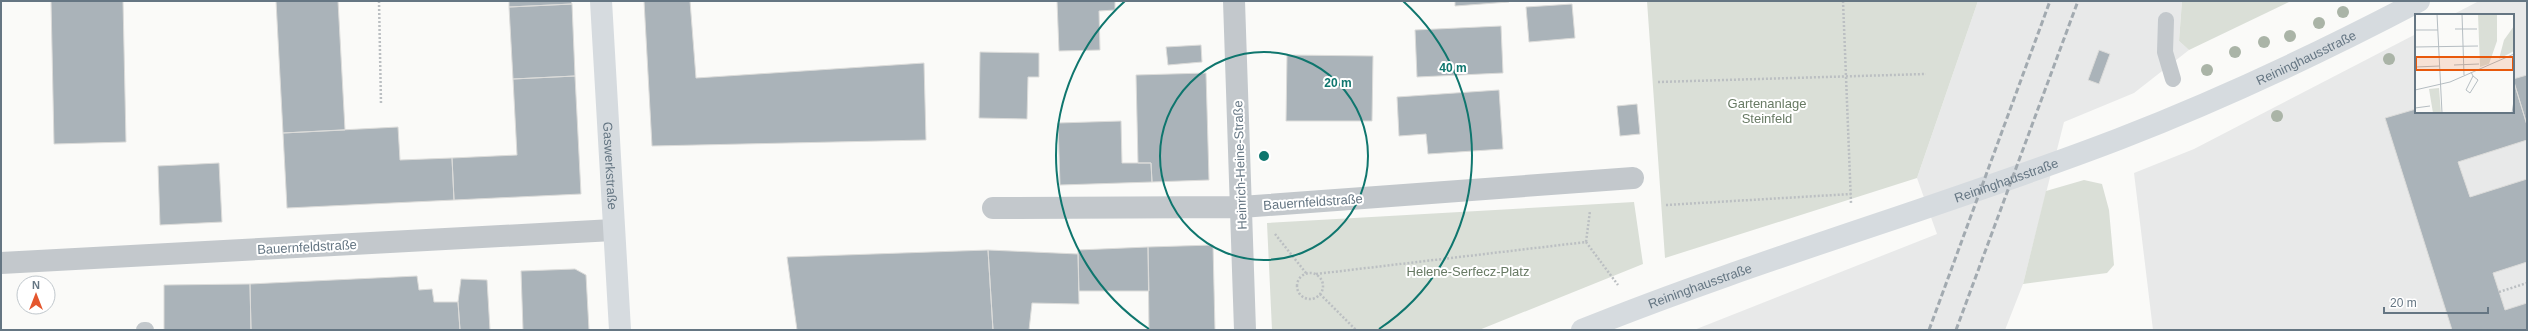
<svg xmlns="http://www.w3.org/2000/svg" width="2528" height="331" font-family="Arial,sans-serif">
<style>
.built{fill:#e8e9e9}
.green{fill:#dadfd7}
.building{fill:#aab3b9;stroke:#dcdcda}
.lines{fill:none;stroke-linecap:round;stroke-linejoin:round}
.path{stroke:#bbbfc2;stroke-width:2.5;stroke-dasharray:2 2;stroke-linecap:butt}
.lane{stroke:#c3c8cc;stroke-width:16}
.street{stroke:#c3c8cc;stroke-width:22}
.secondary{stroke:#d6dbdf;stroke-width:22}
.rail{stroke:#a2aab0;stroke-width:3;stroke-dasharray:6 3;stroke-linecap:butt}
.tree{fill:#aab4a7}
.ring{fill:none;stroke:#0f766e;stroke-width:2}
.labels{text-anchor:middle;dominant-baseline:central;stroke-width:4;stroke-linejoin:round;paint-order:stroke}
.street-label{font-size:13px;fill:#657683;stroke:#fff}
.park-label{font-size:13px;fill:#687a64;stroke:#fff}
.inset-road{fill:none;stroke:#b5bdc2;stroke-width:1}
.view{fill:#e8590c;fill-opacity:0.15;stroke:#e8590c;stroke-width:2}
.inset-edge{fill:none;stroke:#657683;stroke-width:2}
.centre{fill:#0f766e;stroke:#fff;stroke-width:2}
.ring-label{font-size:12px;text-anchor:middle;font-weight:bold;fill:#0f766e;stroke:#fff;stroke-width:4;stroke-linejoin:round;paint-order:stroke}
</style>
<rect width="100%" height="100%" fill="#fafaf8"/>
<path class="built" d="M1978,1H2182L2179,41L2189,50L2134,93L2064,122L2023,284L2005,330H1694L1937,234L1917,178Z
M2479,1H2527V330H2153L2134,173L2194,149L2416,34V112H2513V15H2452Z"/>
<path class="green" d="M1647,1H1978L1917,178L1665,258Z
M2182,1H2291L2189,50L2179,41Z
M2084,180L2102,184L2109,210L2114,265L2107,273L2023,284L2046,191Z
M1634,202L1643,264L1479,330H1272L1267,223Z"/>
<path class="building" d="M51,1H123L126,142L54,144Z
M276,1H338L345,130L283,133Z
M509,1H571L572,4L509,7Z
M644,1H690L696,78L924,63L926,140L652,146Z
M1057,1H1115V10L1099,11L1100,50L1059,51Z
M1455,1H1509V2L1455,6Z
M572,4L575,76L513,79L509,7Z
M1572,4L1575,38L1529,42L1526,7Z
M1501,26L1503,73L1417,77L1415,30Z
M1201,45L1202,62L1168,65L1166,47Z
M2099,50L2110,54L2099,84L2088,80Z
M980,52L1039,53V77H1028L1027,119L979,118Z
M1287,55L1373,56L1372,121H1286Z
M1206,73L1209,180L1152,182L1151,163H1138L1136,75Z
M2527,75V125L2513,79Z
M575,76L581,194L454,200L452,158L517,155L513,79Z
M2513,79L2527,125V140L2458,162L2470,197L2527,179V262L2493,273L2505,310L2527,303V330H2452L2385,118L2416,109V112H2513Z
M1499,90L1503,149L1428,154L1426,134L1399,136L1397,97Z
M1637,104L1640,134L1620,136L1617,106Z
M1121,121L1122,163H1151L1152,182L1060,185L1058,123Z
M398,127L400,160L452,158L454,200L287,208L283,133Z
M219,163L222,222L160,225L158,166Z
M1213,245L1215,330H1149L1148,247Z
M1148,247L1149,291H1079L1078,250Z
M988,250L993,330H797L787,257Z
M988,250L1078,254L1079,304L1032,303L1029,330H993Z
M575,269L586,275L589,330H523L521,271Z
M417,276L419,290L432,289L434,302H458L460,330H251L250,284Z
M461,279L487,280L490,330H460L458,302Z
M250,284L251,330H164V285Z"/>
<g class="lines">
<path class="path" d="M379,1L381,104
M1843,1L1851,203
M1658,82L1926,74
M1666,205L1851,194
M1275,234L1306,273
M1586,242L1618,285
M1297 286a13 13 0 1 1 26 0a13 13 0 1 1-26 0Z
M1316,274L1586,242L1590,211
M2499,292L2527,283
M1320,294L1356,330"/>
<path class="lane" d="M2166,20L2165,52L2173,79
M144,330H146"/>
<path class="street" d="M1234,1L1245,330
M993,208L1241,207L1633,178
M1,263L613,230"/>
<g class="secondary">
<path id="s1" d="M601,1L620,330"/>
<path id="s2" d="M1582,330C1758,259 1942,207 2119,139C2222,99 2322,52 2419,1"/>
</g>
<path class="rail" d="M1929,330L2050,1
M1956,330L2078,1"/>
</g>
<g class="tree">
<circle cx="2343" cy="12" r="6"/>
<circle cx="2319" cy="23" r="6"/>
<circle cx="2290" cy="36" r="6"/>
<circle cx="2264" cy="42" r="6"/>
<circle cx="2235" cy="52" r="6"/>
<circle cx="2389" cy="59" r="6"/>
<circle cx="2207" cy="70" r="6"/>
<circle cx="2277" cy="116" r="6"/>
</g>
<g class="ring">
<circle cx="1264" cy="156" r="104"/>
<path d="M1149 329A208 208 0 0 1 1125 1M1403 1A208 208 0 0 1 1379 329"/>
</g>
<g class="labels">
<g class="street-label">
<text stroke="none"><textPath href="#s2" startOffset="774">Reininghausstraße</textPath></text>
<text transform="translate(1240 165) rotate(-92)">Heinrich-Heine-Straße</text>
<text stroke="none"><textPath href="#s1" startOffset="165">Gaswerkstraße</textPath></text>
<text stroke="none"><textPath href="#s2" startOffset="450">Reininghausstraße</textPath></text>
<text transform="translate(1313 202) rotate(-4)">Bauernfeldstraße</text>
<text transform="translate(307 247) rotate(-3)">Bauernfeldstraße</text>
<text stroke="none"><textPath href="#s2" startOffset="126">Reininghausstraße</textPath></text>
</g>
<g class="park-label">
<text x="1767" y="103">Gartenanlage<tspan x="1767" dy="15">Steinfeld</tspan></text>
<text x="1468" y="271">Helene-Serfecz-Platz</text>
</g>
</g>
<g transform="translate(2415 14)">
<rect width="99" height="99" fill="#fafaf8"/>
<path d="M63,0H82V27L74,50L65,53ZM99,12V37L84,45L89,26ZM24,74L26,99H18L14,75Z" fill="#dadfd7"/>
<path class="inset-road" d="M22,0L27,99M47,0L49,61M40,15H62M0,16H23M0,33L63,32M39,51L64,50M0,53L25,52M56,58L58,62L51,76L55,79L63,66L58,62M0,76L35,68L99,40M0,94L15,92M97,99L99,87"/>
<path class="view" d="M1,43H98V56H1Z"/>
<rect width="99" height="99" class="inset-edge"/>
</g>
<circle cx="1264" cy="156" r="6" class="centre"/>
<g class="ring-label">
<text x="1453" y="72">40 m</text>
<text x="1338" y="87">20 m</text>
</g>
<rect width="2528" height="331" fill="none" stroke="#657683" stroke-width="4"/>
<g transform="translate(36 295)"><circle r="19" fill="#ffffff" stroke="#c1c8cd"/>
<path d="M0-3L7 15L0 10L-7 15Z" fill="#e4572e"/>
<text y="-6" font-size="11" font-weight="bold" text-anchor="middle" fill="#657683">N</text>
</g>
<path d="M2384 307v6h104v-6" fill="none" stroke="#657683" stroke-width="2"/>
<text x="2390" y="307" font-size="12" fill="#657683" stroke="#ffffff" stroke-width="3" paint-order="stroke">20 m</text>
</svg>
